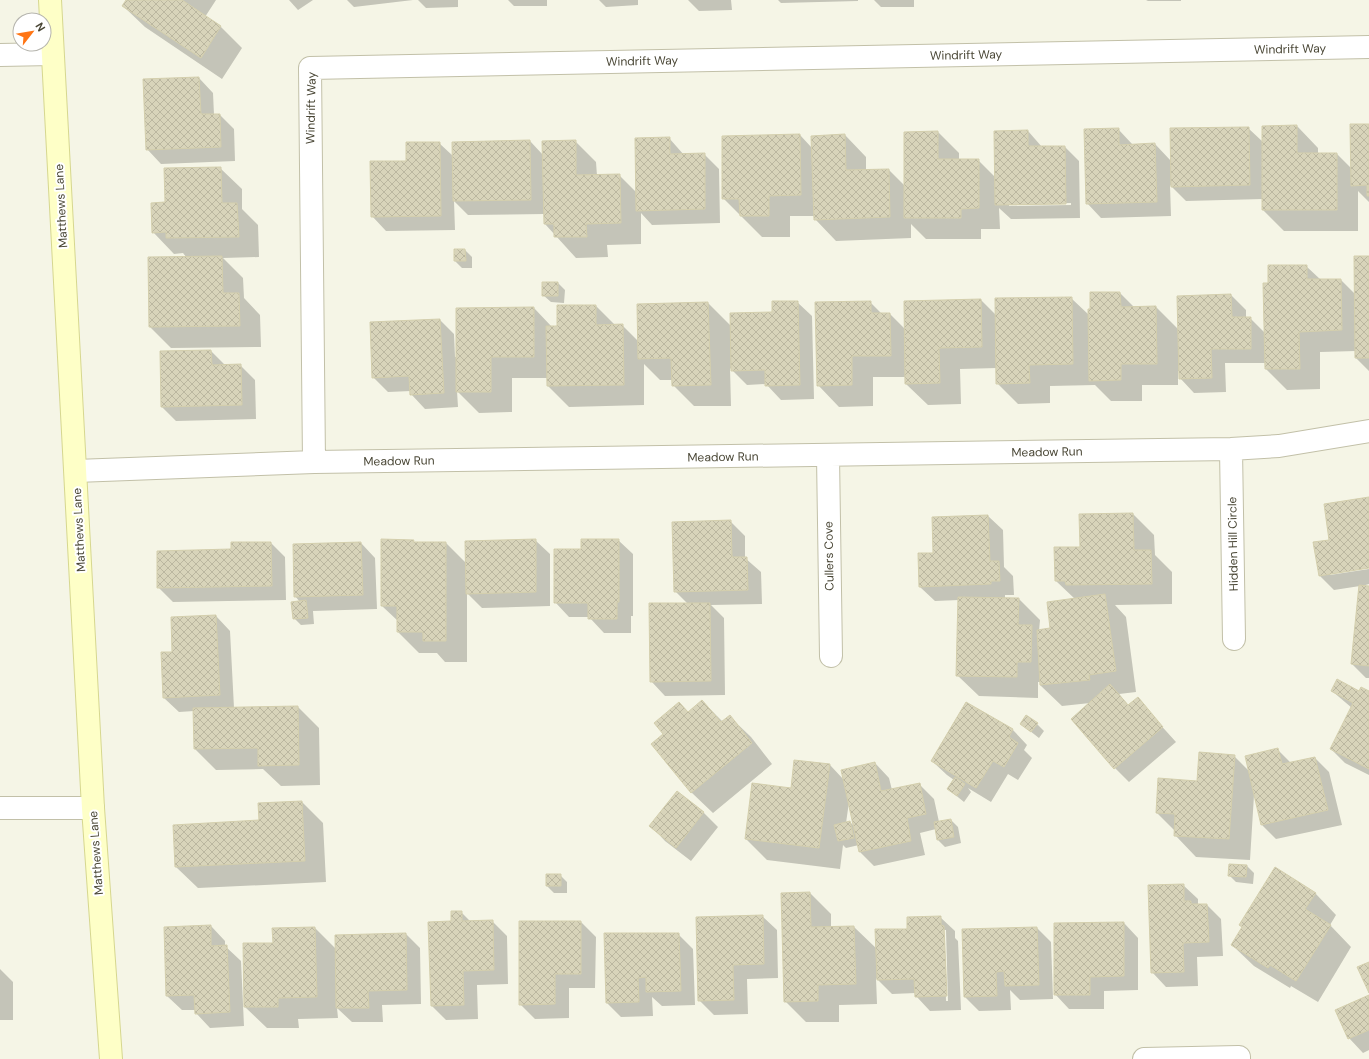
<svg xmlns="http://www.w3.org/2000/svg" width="1369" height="1059" font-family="'DM Sans',sans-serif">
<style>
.shadow{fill:#0003;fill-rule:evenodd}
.building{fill:url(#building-cross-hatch);stroke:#d4cfad}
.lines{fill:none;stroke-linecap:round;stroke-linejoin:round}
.street-casing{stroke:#c2c0a8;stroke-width:24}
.secondary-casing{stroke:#d6d78f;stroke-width:24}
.street{stroke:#fff;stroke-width:22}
.secondary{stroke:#feffc7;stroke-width:22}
.labels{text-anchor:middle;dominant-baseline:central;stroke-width:4;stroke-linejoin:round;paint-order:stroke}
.street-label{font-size:12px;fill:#494635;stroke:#fff}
</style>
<defs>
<pattern id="building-cross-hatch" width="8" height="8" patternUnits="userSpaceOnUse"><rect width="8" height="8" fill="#d8d4ba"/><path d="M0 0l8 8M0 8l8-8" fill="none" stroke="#bbb7a0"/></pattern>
</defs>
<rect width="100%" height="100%" fill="#f5f5e6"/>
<path class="shadow" d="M127,0H216L205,17L221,27L242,48L222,79L145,27L123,6Z
M289,0H313L298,10Z
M347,0H413L354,7Z
M418,0H458V7L426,8Z
M508,0H547V6H514Z
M599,0H638V5L606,7Z
M688,0H731L732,10L699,11Z
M778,0H858V1L781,3Z
M874,0H914V7H881Z
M1146,0H1181V1H1148Z
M199,78L213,93L214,115H220L234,129L235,161L161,164L147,149Z
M1369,125V202L1358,191V231H1284L1263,210V199L1186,201L1170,185L1171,216L1101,218L1087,203L1118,129L1133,145L1155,144L1171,161L1248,128L1263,142L1297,126L1318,148V154H1337L1352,169Z
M1028,131L1042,147H1065L1079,161L1080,218L1011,219L999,208L1000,229H981V239H926L911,224V238L836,241L815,219V216H790V237H762L723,198L800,135L812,148L845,135L866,157V171L889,170L905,186L938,132L959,153V160H978L996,178ZM1071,203V205L1009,206V204Z
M669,138L684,155L704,154L719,169L720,223L652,225L641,213V244L607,245L608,257L576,258L545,224V214L468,215L454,201L455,230L386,231L372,216L407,162L439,143L453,156L530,141L543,155L575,141L596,162L597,176L619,175L637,193Z
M220,168L242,189V209L258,225L259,257L223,258L243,278L244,298L260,315L261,347L171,348L150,327L187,258L183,253L174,254L153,232L166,203Z
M465,250L472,257V268H462L455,261Z
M1369,257V371L1356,358V351L1320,352V389L1287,390L1266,369V363H1225L1226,392L1194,393L1180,378V371H1178V385H1142V401H1111L1095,385L1050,386V403L1018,404L997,383V368L960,369L961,404L928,405L906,384V377H873V406L839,407L818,385L870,302L882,314H890L905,329L981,300L996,315L1071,298L1089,315L1120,293L1135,308L1156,307L1179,330L1178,297L1231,295L1246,310V318H1250L1265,333L1269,284L1306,266L1321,280H1341L1355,294Z
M558,283L565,290L564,303L551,302L543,295Z
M797,302L812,316L814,399L781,400L766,384L747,385L730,368L731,406H694L673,385V380H660L644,364V405L569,407L548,386V378H512V412L479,413L457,391L458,407L425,409L411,394V391L388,392L373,377L440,320L454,334L455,357H457L534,308L552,327L558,326L596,306L615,325H622L638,341L708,303L731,326L773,313Z
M211,351L226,366L240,365L255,380L256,419L176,421L162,407L161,352Z
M1369,498V567L1330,573V575L1369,569V584L1362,586L1369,587V678H1366L1352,664L1360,586L1334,590L1320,576L1331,540Z
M1133,514L1154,535L1155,555L1172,572V604L1115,605L1126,617L1136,692L1119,694L1129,706L1137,699L1176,742L1129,782L1115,768L1090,703L1062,706L1040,685V682H1038V698L979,696L957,675L959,600L935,601L920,587L934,554L933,518L988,516L1003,530L1004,567L1013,576L1014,595H1005V599H1019L1040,620L1039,631L1052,629L1075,599L1056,581L1055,548H1081Z
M730,521L745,536V558L761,572L762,604L711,605L724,618L725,695L665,696L651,681L688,604L675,591Z
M535,540L550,554V606L482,608L467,593V662H445L437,653H419L398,632V621L382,606L413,541L416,543H446L467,564Z
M618,540L633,554V616H631V633H604L589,617H569L555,602L582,550Z
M271,543L285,557L286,600L173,602L158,587L232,550Z
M361,543L375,558L377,609L313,611L314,624L301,625L294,618L300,602L295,596Z
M216,616L230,631L234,708L298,707L319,728L320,785L281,786L263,769L216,770L195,749L194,711L179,712L164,698L173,653Z
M1332,691L1369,692V775L1345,763L1331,749L1352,708Z
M702,701L723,722L729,716L751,737L772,764L713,813L691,792L688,713Z
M967,703L1013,730L1027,745L1024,750L1032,758L1018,780L1008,774L991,802L968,788L971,792L964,802L948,789L954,780L947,775L932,761Z
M1021,724H1037L1044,731L1039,738Z
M1277,749L1291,763L1315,758L1329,772L1342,825L1276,839L1262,825L1254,795L1250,860L1196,857L1175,835V831L1157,813L1159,779L1198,782L1234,756L1249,771Z
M875,763L889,778L892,790L919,784L934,799L939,822L951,820L958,827L961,843L945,847L938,840L936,829L920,833L925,855L874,866L860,852L859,845L846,848L843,845L840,869L767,860L746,839L792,789L830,765L844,780ZM849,802L854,826L850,822L846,823Z
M677,792L704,813L718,827L691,861L665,841L651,826Z
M302,802L323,823L326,882L198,888L176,867Z
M1247,866L1254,873L1253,884L1236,882L1229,875Z
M560,875L567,882V893H554L547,886Z
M1183,885L1198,899V905H1207L1221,919L1223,956L1197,957L1198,986L1166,987L1152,972Z
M810,893L831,914V928L854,927L877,949L908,930L940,917L955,931V938L958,941L961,1010L930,1011L916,996V993L892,994L876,978L877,1004L839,1005V1022H806L785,1001ZM944,930H946L948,1001H946Z
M1315,893L1336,915L1330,925L1351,947L1318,1002L1291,986L1290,988L1254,966L1232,945Z
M461,912L471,922L492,921L507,936L508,984L477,985L478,1019L446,1020L432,1006L452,922Z
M762,916L777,930L778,978L747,979L748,1014L714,1015L699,1000Z
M520,922H581L596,937L595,988H569V1018L535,1019L520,1004Z
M1124,923L1138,938V990L1104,991V1009H1069L1055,994Z
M211,926L225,941V946L241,961L244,1026L210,1028L196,1013V1010H182L167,996Z
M315,928L336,949L406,934L420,948L421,1004L382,1005L383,1022H352L337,1008L338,1018L298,1019L299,1028H267L245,1007L274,944Z
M1037,928L1051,942L1053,999L1020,1000L1010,990L1011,1010L979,1011L965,997Z
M678,934L693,949L695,1005L662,1006L652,997L653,1016L621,1017L607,1003Z
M0,969L13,982V1020H0Z
M1369,997V1050L1363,1053L1349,1038Z"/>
<path class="building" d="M126,0H182L221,26L201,58L122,6Z
M199,77L201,114H220L221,147L146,150L143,79Z
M1350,124H1369V196H1367V185L1351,186Z
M1297,125V153H1337V210H1262V126Z
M1249,127L1250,185L1171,187L1170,128Z
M1119,128V145L1155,143L1157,202L1086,204L1084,129Z
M1028,130V146H1065L1066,204L995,205L994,131Z
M938,131V159H979V208L961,209V218H904V132Z
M800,134L801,195L769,196V216H740L739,199H722V136Z
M845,134L846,170L889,169L890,217L814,220L811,136Z
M670,137V154L705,153V209L636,211L635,138Z
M530,140L531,200L453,201L452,142Z
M576,140V175L620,174L621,223L586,224L587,237H554V224H544L542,141Z
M406,142H440L441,216L371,217L370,161H406Z
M221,167L222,203H237L239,237L166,238V232L152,233L151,203L165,202L164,168Z
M454,249H465L466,261H454Z
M222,256L223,293H239L240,326L149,327L148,257Z
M1354,256H1369V358H1355Z
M1268,265H1307V279H1341L1342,330L1299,332L1300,369H1265L1263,283H1268Z
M542,282H558V296H542Z
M1090,292H1120L1121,307L1156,306L1157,364H1121V380L1089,381L1088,309H1090Z
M1231,294L1232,317H1251V349H1211L1212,378L1179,379L1177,296Z
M1072,297L1073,364L1029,365L1030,383L996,384L995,298Z
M981,299L982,347L939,348L940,383L905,384L904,301Z
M772,301H798L800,385L765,386V370L731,371L730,313L772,312Z
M871,301V313H890L891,356H852V385L817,386L815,302Z
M708,302L711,385L672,386L671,358L638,359L637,304Z
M557,305H596V325L623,324L624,385L547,386L546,326H557Z
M534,307V357H491V392H456V308Z
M440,319L444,393L410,395L409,376L372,378L370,322Z
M211,350L212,365L241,364L242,405L161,407L160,351Z
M1369,497V568L1319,576L1313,542L1329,540L1324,504Z
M1133,513L1134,550H1151L1152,584L1066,585L1065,581H1055L1054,547H1080L1079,514Z
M988,515L990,561H999L1000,581H991V584L919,587L918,553H933L932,517Z
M731,520L732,557H747L748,590L674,592L672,522Z
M381,539L414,540L413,542H446V641H423V632H397V606H381Z
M536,539V592L466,594L465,541Z
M581,539H619V602H617V619H588V603H554V549H581Z
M231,542H271L272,586L157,588V551L231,549Z
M361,542L363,595L294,597L293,544Z
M1359,585L1369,586V666L1351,664Z
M1105,594L1116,671L1089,675L1090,680L1040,685L1037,630L1050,628L1047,602Z
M958,597L1019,598L1018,625H1032L1031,662H1017V677L956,676Z
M306,600L308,618L293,619L291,602Z
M649,603H710L711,681L650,682Z
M216,615L220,695L163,698L161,652H172L171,617Z
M1337,679L1359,691L1361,687L1369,691V769L1330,749L1353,703L1331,691Z
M1110,684L1128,705L1138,697L1163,727L1114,769L1071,719Z
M702,700L721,722L730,715L752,743L691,793L651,744L663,734L654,723L679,702L688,712Z
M966,702L1013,729L1009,737L1018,743L1004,767L993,761L976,788L931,761Z
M298,706L299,765L258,766V748L194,749L193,708Z
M1026,715L1038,723L1031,732L1020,724Z
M1278,748L1282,764L1315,757L1328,810L1261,825L1245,756Z
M1199,752L1235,755L1229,839L1174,836L1175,814L1156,813L1158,778L1197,781Z
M794,760L830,764L819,848L745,839L752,783L791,788Z
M875,762L881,791L920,783L926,814L907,818L911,841L859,852L841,770Z
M955,777L965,784L957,796L947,789Z
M677,791L704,812L676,848L649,826Z
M302,801L305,861L175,867L173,825L259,820L258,803Z
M951,819L954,837L937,840L934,822Z
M850,821L854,838L838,841L834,825Z
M1229,864L1247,865L1246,877L1228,876Z
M1275,867L1316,893L1305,909L1331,925L1296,981L1270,965L1268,968L1231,945L1242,927L1239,925Z
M546,874H561V886H546Z
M1184,884V901H1191V904H1207L1209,942L1183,943L1184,972L1151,973L1148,885Z
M810,892L811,927L854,926L856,984L818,985V1001L784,1002L781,893Z
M451,911H462V921L493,920L494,970L463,971L464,1005L431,1006L428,922L451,921Z
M763,915L764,964L733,965L734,1000L698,1001L696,917Z
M941,916V925L944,926L947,996L915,997L914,979L877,980L875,929H907V917Z
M519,921H581V974H555V1004L519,1005Z
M1124,922V976L1090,977V995H1054V923Z
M211,925V946L227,945L230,1012L195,1014L194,995L166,996L164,927Z
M315,927L317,997L278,998V1007H244L243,943H273L272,928Z
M1037,927L1039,985L1005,986L1004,971L996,972L997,996L964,997L962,929Z
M406,933L407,990L368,991L369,1008H336L335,935Z
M604,933H679L681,991L646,992V977L638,978L639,1002L606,1003Z
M1369,962V993L1357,967Z
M1369,995V1030L1348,1039L1335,1010Z"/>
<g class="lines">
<g class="street-casing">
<path id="street" d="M0,55L52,54
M1231,449L1234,639
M828,456L831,656
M314,462L310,68L1369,47
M76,471L314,462L1231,449L1279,446L1369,431
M0,808H93
M1144,1059L1239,1057V1059"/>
</g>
<g class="secondary-casing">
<path id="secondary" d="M50,0L93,808L111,1059"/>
</g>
<use href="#street" class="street"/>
<use href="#secondary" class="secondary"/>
</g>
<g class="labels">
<g class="street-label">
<text transform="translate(1290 49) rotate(-1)">Windrift Way</text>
<text transform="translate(966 55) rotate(-1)">Windrift Way</text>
<text transform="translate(642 61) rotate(-1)">Windrift Way</text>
<text transform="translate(311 108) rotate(-89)">Windrift Way</text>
<text transform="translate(61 206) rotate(-93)">Matthews Lane</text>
<text transform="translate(1047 452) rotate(-1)">Meadow Run</text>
<text transform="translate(723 457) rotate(-1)">Meadow Run</text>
<text transform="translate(399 461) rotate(-1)">Meadow Run</text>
<text transform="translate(79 530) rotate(-93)">Matthews Lane</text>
<text transform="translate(1233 544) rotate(-91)">Hidden Hill Circle</text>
<text transform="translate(829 556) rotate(-91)">Cullers Cove</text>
<text transform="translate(96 853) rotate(-94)">Matthews Lane</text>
</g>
</g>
<g transform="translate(32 32) rotate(59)"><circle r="19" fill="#ffffff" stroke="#b6b5ae"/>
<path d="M0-3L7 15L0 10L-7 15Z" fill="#ff7514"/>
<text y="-6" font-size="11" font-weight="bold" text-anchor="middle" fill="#494635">N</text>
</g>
</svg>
